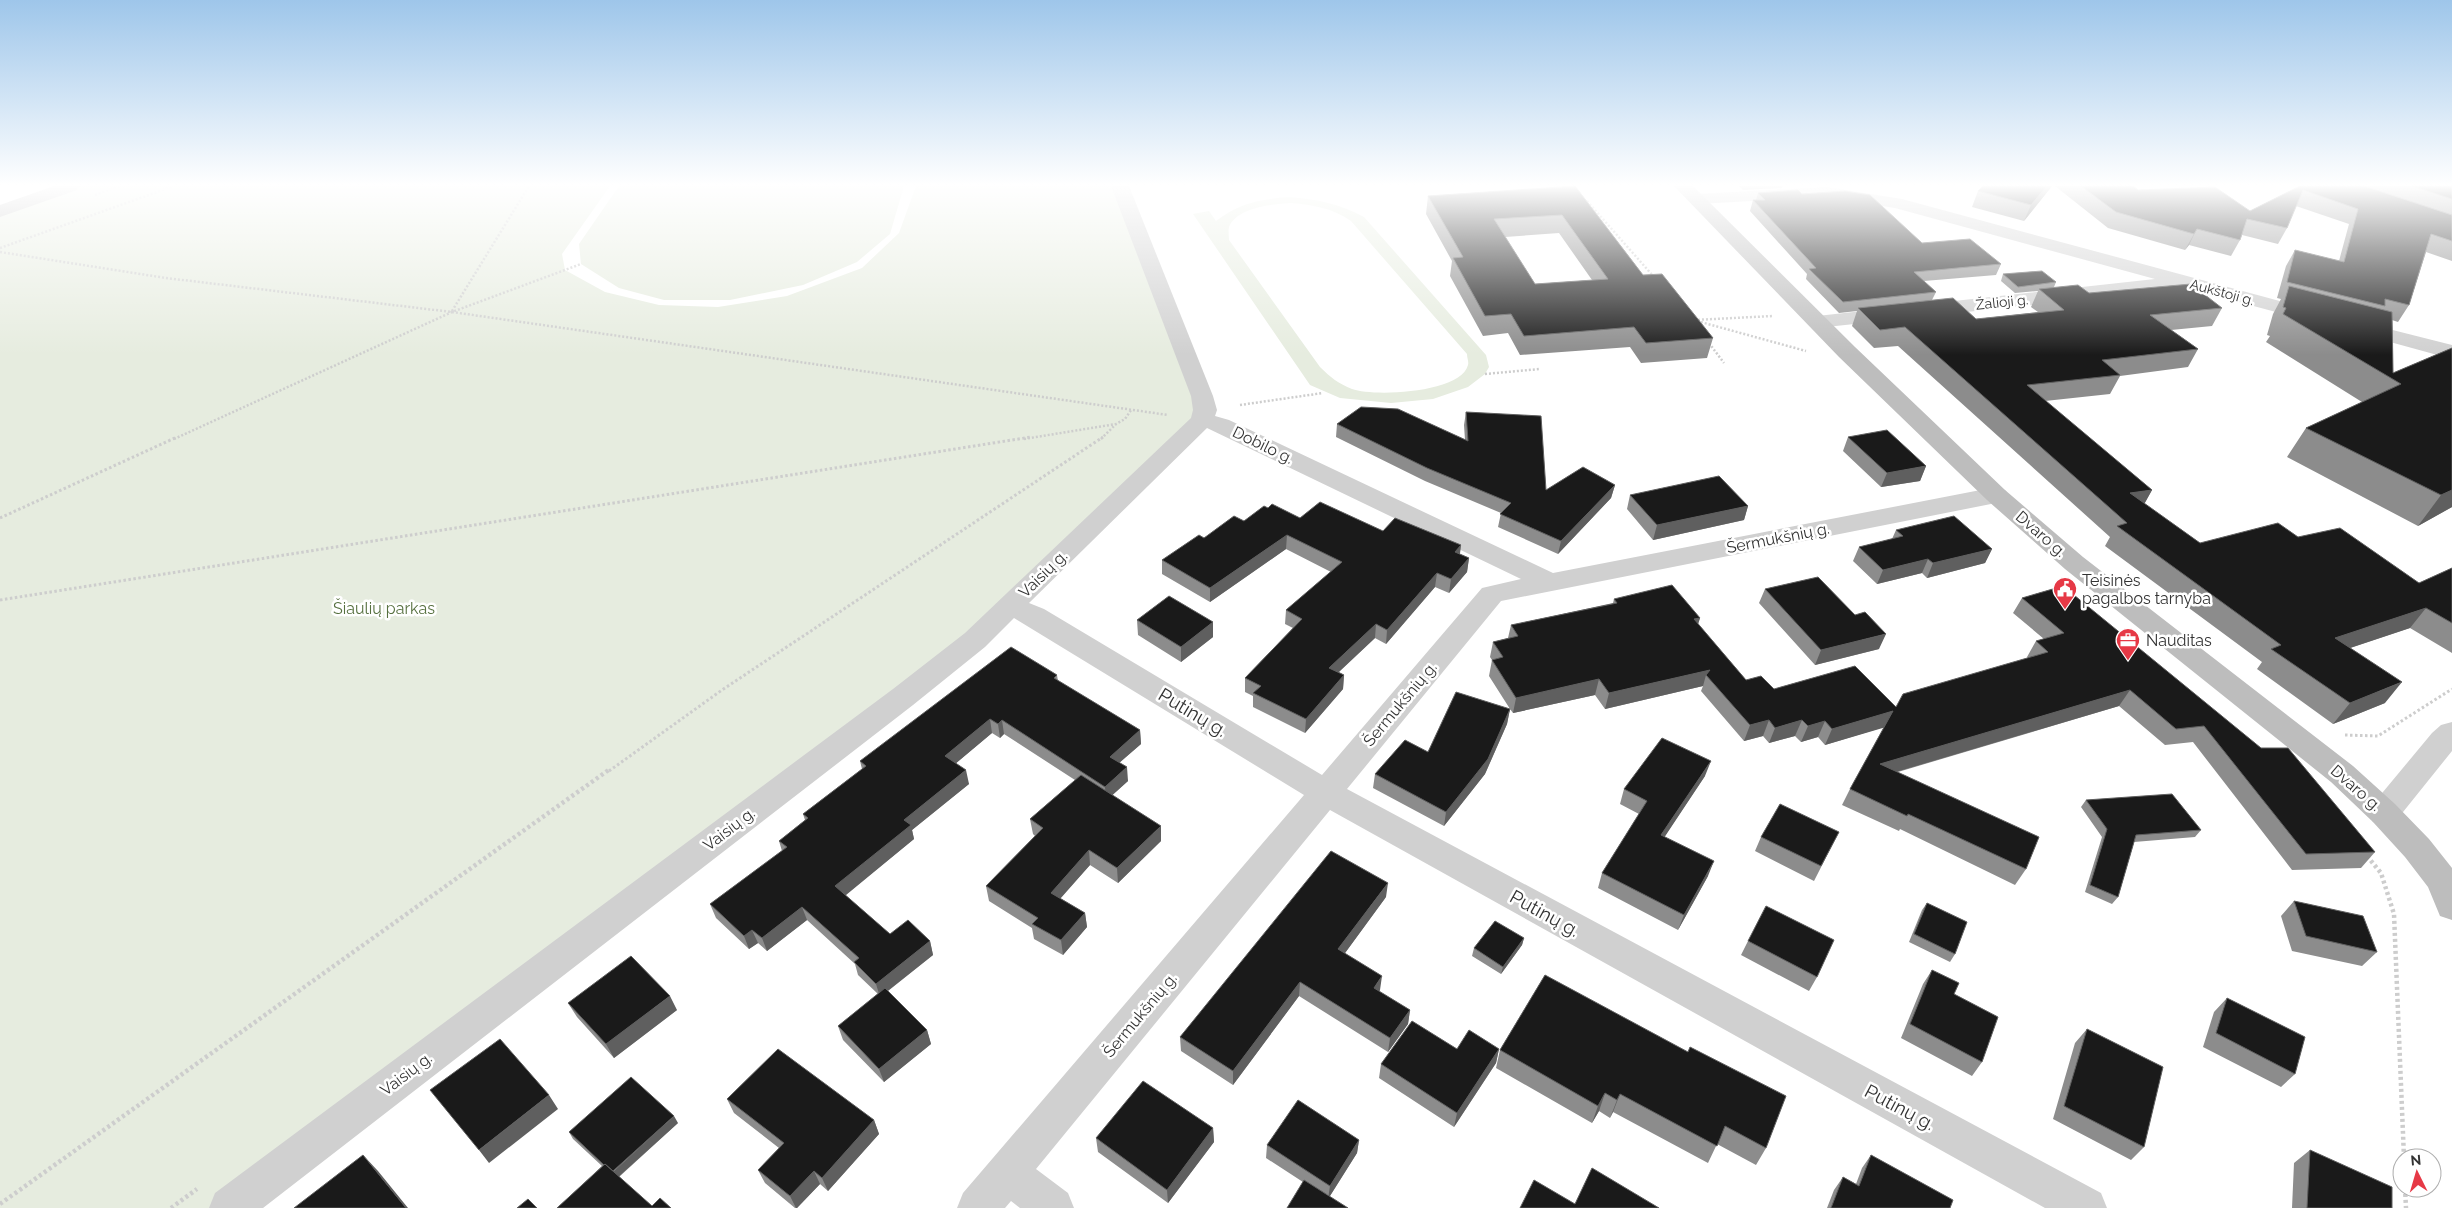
<svg xmlns="http://www.w3.org/2000/svg" width="2452" height="1208" font-family="Raleway,sans-serif">
<style>
.green{fill:#e6ecdf;fill-rule:evenodd}
.lines{fill:none;stroke-linecap:round;stroke-linejoin:round}
.path-far2{stroke:#cdcdcd;stroke-width:2.5;stroke-dasharray:2 2;stroke-linecap:butt}
.path-far1{stroke:#cdcdcd;stroke-width:3;stroke-dasharray:2.5 2.5;stroke-linecap:butt}
.path{stroke:#cdcdcd;stroke-width:4.5;stroke-dasharray:3 3;stroke-linecap:butt}
.street{fill:#d0d0d0;fill-rule:evenodd}
.secondary{fill:#bdbdbd;fill-rule:evenodd}
.wall{fill:#8c8c8c;fill-rule:evenodd}
.shaded-wall{fill:#5f5f5f}
.building{fill:#1a1a1a;stroke:#5f5f5f;fill-rule:evenodd}
.labels{text-anchor:middle;dominant-baseline:central;stroke-width:5;stroke-linejoin:round;paint-order:stroke}
.far-street-label{font-size:14px;fill:#333;stroke:#fff}
.street-label{font-size:16px;fill:#333;stroke:#fff}
.poi-label{font-size:16px;fill:#333;stroke:#fff;text-anchor:start}
.park-label{font-size:16px;fill:#56703f;stroke:#fff}
.near-street-label{font-size:19px;fill:#333;stroke:#fff}
</style>
<rect width="100%" height="100%" fill="#fff"/>
<path class="green" d="M71,186H610L562,254L565,270L605,292L659,305L718,307L787,296L862,268L899,233L916,186H1120L1205,410L975,640L230,1208H0V211Z
M619,186H904L890,234L857,262L803,285L730,300H664L619,288L581,264L579,244Z
M1289,197C1317,199 1340,204 1364,217L1486,355L1489,367L1485,374L1468,387L1433,399L1391,403L1340,398L1310,385L1193,214L1209,211L1216,221C1239,203 1261,199 1289,197ZM1291,203C1314,205 1332,208 1351,221L1467,354C1467,358 1469,362 1468,365C1461,393 1374,397 1352,389C1339,384 1330,377 1320,367L1229,240C1229,236 1228,231 1229,227C1237,207 1274,204 1291,203Z"/>
<g class="lines">
<path class="path-far2" d="M95,195L119,186
M1587,201L1654,277
M0,248L174,186
M0,252L166,278L452,312L1168,415
M452,311L529,186
M1694,320L1773,316
M1697,321L1806,351
M1709,343L1724,363
M1485,374L1540,369
M1240,405L1323,393
M174,439L452,312L581,264
M1024,439L1116,424L1125,419L1131,410
M1101,439L1116,424"/>
<path class="path-far1" d="M0,518L177,437
M0,600L1031,437
M2345,735L2378,736L2452,689
M609,771L722,690L1103,437"/>
<path class="path" d="M2367,856L2381,873L2394,914L2404,1158
M2405,1188L2406,1208
M0,1204L610,769
M171,1208L197,1189"/>
<path class="street" d="M1111,186H1129L1213,396L1217,410L1215,416L1229,420L1553,573L1996,487L2005,490L2009,495L2005,500L1996,503L1501,601L1347,789L2101,1193L2107,1208H2045L1330,810L1036,1169L1068,1193L1074,1208H1020L1011,1201L1005,1208H957L963,1193L1304,795L1014,618L985,647L913,705L263,1208H209L215,1193L893,689L965,633L1191,418L1193,410L1191,396ZM1207,428L1521,579L1482,588L1322,775L1044,609L1029,603Z
M1827,187L1902,199L2320,312L2323,316L2320,320L2313,322L2179,286L2170,290L1817,328L1810,326L1806,322L1810,318L1817,316L2155,279L1895,208L1827,197L1697,204L1691,203L1688,199L1691,195L1697,194Z
M2357,321L2452,345V359L2350,331L2346,327L2350,323Z
M2452,722V751L2395,822L2384,826L2373,822L2368,813L2373,804L2432,733L2441,725Z"/>
<path class="secondary" d="M54,186H80L77,190L0,217V205Z
M1674,186H1693L1855,347L2005,490L2083,557L2353,766L2395,804L2429,839L2452,868V920L2440,916L2428,887L2405,857L2373,822L2331,782L2065,569L1987,500L1839,357Z"/>
</g>
<path class="wall" d="M1575,186L1643,275L1713,338L1707,358L1641,363L1630,347L1520,355L1508,333L1483,336L1450,276L1452,261L1426,214L1428,196ZM1559,233L1592,280L1535,284L1505,237Z
M1739,186H1783L1782,188L1743,190Z
M1983,186H2052L2024,221L1972,207L1978,191Z
M2055,186H2133L2138,190L2250,211L2300,186H2452V261L2426,252L2409,305L2398,322L2392,320L2393,373L2452,348V507L2418,526L2287,457L2306,428L2362,402L2266,342L2270,336L2267,335L2273,314L2281,299L2277,298L2286,266L2295,250L2339,261L2349,224L2296,206L2287,228L2278,244L2242,235L2240,240L2231,256L2189,245L2185,250L2108,228Z
M1758,193L1802,194L1922,243L2001,264L1996,275L1924,281L1936,292L1932,300L1976,319L2038,312L2031,307L2038,291L2015,293L2001,281L2003,274L2056,282L2054,287L2089,293L2222,308L2212,326L2171,330L2198,349L2188,367L2120,376L2110,394L2045,401L2152,490L2144,504L2200,543L2298,537L2419,583L2452,568V653L2410,628L2350,648L2385,703L2333,724L2257,669L2262,662L2105,546L2110,537L1898,346L1874,348L1852,326L1857,311L1839,313L1806,279L1807,274L1750,211L1753,200H1756Z
M1466,412L1546,490L1615,485L1611,498L1558,554L1498,527L1501,513L1425,481L1336,437L1337,424L1465,440L1464,425Z
M1848,437L1926,466L1920,481L1881,487L1843,451Z
M1630,495L1748,506L1744,520L1653,540L1627,509Z
M1268,508L1300,518L1383,531L1461,545L1460,554L1469,558L1467,572L1449,593L1435,587L1386,644L1375,638L1339,672L1344,675L1343,689L1305,733L1253,707V696L1245,692V678L1293,628L1285,624L1286,610L1331,572L1286,549L1210,602L1162,574V560L1204,538L1244,521Z
M1896,530L1992,549L1985,563L1927,578L1922,573L1877,584L1853,561L1859,547L1892,539Z
M2063,586L2375,852L2361,868L2292,870L2193,742L2165,745L2119,706L1898,772L2026,869L2015,885L1900,829L1899,831L1842,805L1850,789L1884,727L1825,745L1818,737L1801,742L1795,736L1769,743L1763,736L1744,741L1701,691L1703,686L1605,709L1595,695L1513,713L1510,709L1507,724L1485,774L1444,826L1373,788L1375,774L1428,752L1510,709L1489,676L1492,660L1490,657L1493,642L1508,638L1511,625L1613,603L1614,599L1700,618L1698,624L1746,680L1774,689L1896,707L2028,658L2027,657L2036,641L2044,639L2013,613L2022,598Z
M1765,589L1879,649L1815,665L1759,603Z
M1137,620L1213,622V637L1181,662L1138,635Z
M1057,675L1058,681L1140,730L1141,744L1119,763L1128,781L1112,795L1161,841L1118,883L1090,865L1060,898L1085,913L1087,927L1063,955L1034,939L1032,928L989,901L986,886L1035,836L1033,834L1030,819L1075,780L1004,734L1000,738L992,733L956,763L969,784L912,830L914,839L845,895L890,934L930,941L933,955L888,991L927,1030L931,1044L884,1082L843,1040L838,1026L878,994L858,975L855,964L807,920L767,951L758,943L749,949L716,918L710,904L782,851L779,841L805,820L803,814L862,769L860,761Z
M1705,776L1664,837L1708,876L1678,930L1598,888L1602,873L1639,814L1620,804L1624,789Z
M2086,800L2201,830L2195,837L2134,842L2118,897L2112,904L2085,892L2102,837L2081,807Z
M1839,832L1814,881L1755,851L1761,837Z
M1386,897L1345,953L1380,990L1379,992L1410,1010L1408,1024L1388,1052L1299,996L1233,1085L1181,1051L1180,1037Z
M2294,901L2377,952L2362,966L2292,951L2281,916Z
M1927,903L1955,954L1950,962L1909,942L1922,910Z
M1524,938L1522,945L1501,974L1472,956L1474,948Z
M1748,941L1817,977L1809,991L1741,955Z
M1932,970L1954,994L1982,1062L1972,1076L1901,1038L1923,984Z
M1545,975L1766,1148L1756,1165L1717,1144L1708,1163L1613,1112L1610,1118L1599,1111L1592,1123L1496,1068L1500,1050Z
M2227,998L2295,1074L2281,1087L2203,1047L2214,1012Z
M568,1003L677,1010L614,1058L577,1017Z
M2087,1029L2144,1147L2131,1160L2053,1119L2075,1043Z
M1457,1049H1499L1496,1063L1454,1127L1379,1078L1381,1064Z
M727,1099L874,1120L879,1134L828,1191L820,1184L797,1208H795L765,1183L758,1170L779,1148L734,1113Z
M678,1123L619,1177L652,1206L671,1208H557L602,1166L573,1139L569,1132Z
M1213,1128L1214,1142L1168,1203L1098,1152L1096,1138Z
M1359,1140L1357,1153L1330,1196L1303,1182L1266,1158L1267,1145Z
M2310,1150L2392,1208H2292L2294,1163Z
M1871,1155L1950,1208H1827L1834,1190L1843,1177L1856,1184L1862,1168Z"/>
<path class="shaded-wall" d="M2047,186H2052L2024,221L2031,205Z
M2197,229L2189,245L2185,250L2194,234Z
M1926,466L1920,481L1881,487L1887,473Z
M1615,485L1611,498L1558,554L1561,541Z
M2152,490L2141,510L2130,493Z
M2452,490V507L2418,526L2441,495Z
M1748,506L1744,520L1653,540L1657,525Z
M1287,535L1286,549L1210,602V588Z
M1461,545L1459,559L1455,552Z
M1992,549L1985,563L1927,578L1933,563Z
M1469,558L1467,572L1449,593L1451,579Z
M1928,559L1922,573L1877,584L1883,570Z
M1437,573L1435,587L1386,644L1387,630Z
M2426,608L2410,628L2320,658L2335,638Z
M1700,618L1695,633L1694,619Z
M1213,622V637L1181,662V647Z
M1376,624L1375,638L1328,682L1329,668Z
M1886,634L1879,649L1815,665L1821,650Z
M1710,670L1706,675L1703,686L1605,709L1609,693Z
M1344,675L1343,689L1305,733L1306,719Z
M1599,679L1595,695L1513,713L1516,698Z
M2402,682L2385,703L2333,724L2350,703Z
M2130,690L2119,706L1872,779L1880,764Z
M1510,709L1507,724L1485,774L1444,826L1446,812Z
M1893,711L1886,727L1825,745L1832,729Z
M990,719L992,733L948,770L945,756Z
M1002,720L1004,734L1000,738L998,724Z
M1769,720L1763,736L1744,741L1750,725Z
M1802,720L1795,736L1769,743L1775,728Z
M1825,721L1818,737L1801,742L1808,726Z
M1140,730L1141,744L1111,770L1110,757Z
M1711,761L1705,776L1656,850L1661,835Z
M1127,767L1128,781L1106,801L1105,787Z
M966,770L969,784L912,830L914,839L840,900L835,886L904,820Z
M1161,826V841L1118,883L1117,868Z
M1089,850L1090,865L1053,907L1051,893Z
M1714,861L1708,876L1678,930L1684,915Z
M1388,883L1386,897L1337,964L1338,949Z
M802,907L807,920L767,951L762,938Z
M1085,913L1087,927L1063,955L1061,940Z
M752,930L758,943L749,949L744,936Z
M1524,938L1522,945L1501,974L1503,967Z
M930,941L933,955L880,997L876,984Z
M1382,976L1380,990L1372,1002L1374,988Z
M1300,982L1299,996L1233,1085V1071Z
M670,996L677,1010L614,1058L606,1044Z
M1410,1010L1408,1024L1388,1052L1390,1038Z
M927,1030L931,1044L884,1082L879,1069Z
M1499,1049L1496,1063L1454,1127L1457,1113Z
M1605,1093L1599,1111L1592,1123L1598,1106Z
M1620,1094L1613,1112L1610,1118L1617,1100Z
M549,1095L558,1109L489,1163L479,1150Z
M674,1116L678,1123L616,1179L612,1173Z
M874,1120L879,1134L828,1191L822,1178Z
M1213,1128L1214,1142L1168,1203L1167,1190Z
M1359,1140L1357,1153L1328,1199L1330,1186Z
M363,1155L378,1171L408,1208H406Z
M814,1171L820,1184L797,1208H796L790,1196Z"/>
<path class="building" d="M1575,186L1643,275L1662,274L1713,338L1646,343L1634,327L1524,336L1511,314L1485,316L1453,258L1463,257L1428,196ZM1562,215L1608,279L1535,284L1494,219Z
M1983,186H2047L2031,205L1978,191Z
M2081,186H2133L2138,190L2215,187L2250,211L2300,186H2364L2452,215V241L2431,234L2409,305L2385,299V306L2287,282L2295,250L2344,262L2358,209L2303,190L2287,228L2247,219L2240,240L2197,229L2194,234L2116,212Z
M2412,186H2452V199Z
M1798,190L1802,194L1845,191L1870,195L1922,243L1970,239L2001,264L1914,272L1936,292L1843,302L1809,269L1816,268L1753,200H1765L1758,193Z
M2042,271L2056,282L2018,287L2003,274Z
M2191,284L2222,308L2150,315L2198,349L2102,360L2120,375L2027,385L2152,490L2130,493L2200,543L2278,523L2298,537L2340,528L2419,583L2452,568V623L2426,608L2335,638L2402,682L2350,703L2271,649L2281,645L2117,526L2127,523L1905,327L1880,330L1858,308L1953,298L1976,319L2064,310L2039,289L2078,285L2089,293Z
M2289,286L2392,312L2393,373L2452,348V490L2441,495L2306,428L2401,384L2283,314L2286,308L2283,307Z
M1361,407L1398,409L1468,441L1466,412L1541,416L1546,490L1583,467L1615,485L1561,541L1500,514L1511,503L1427,468L1337,424Z
M1887,430L1926,466L1887,473L1848,437Z
M1719,476L1748,506L1657,525L1630,495Z
M1320,502L1383,531L1395,518L1461,545L1455,552L1469,558L1451,579L1437,573L1387,630L1376,624L1329,668L1344,675L1306,719L1253,693L1261,686L1245,678L1302,619L1286,610L1342,562L1287,535L1210,588L1162,560L1199,535L1204,538L1234,516L1244,521L1264,506L1268,508L1272,504L1300,518Z
M1954,516L1992,549L1933,563L1928,559L1883,570L1859,547L1903,536L1896,530Z
M1818,577L1855,615L1865,612L1886,634L1821,650L1765,589Z
M1672,585L1700,618L1694,619L1746,680L1761,676L1774,689L1855,666L1896,707L1903,694L2048,652L2036,641L2064,633L2022,598L2063,586L2261,748H2288L2375,852L2306,854L2204,726L2176,729L2130,690L1880,764L2039,837L2026,869L1908,814L1907,816L1850,789L1893,711L1832,729L1825,721L1808,726L1802,720L1775,728L1769,720L1750,725L1706,675L1710,670L1609,693L1599,679L1516,698L1492,660L1503,657L1493,642L1518,636L1511,625L1617,603L1614,599Z
M1169,596L1213,622L1181,647L1137,620Z
M1011,647L1057,675L1054,678L1140,730L1110,757L1127,767L1105,787L1002,720L998,724L990,719L945,756L966,770L904,820L911,825L835,886L890,934L908,920L930,941L876,984L854,962L859,958L802,907L762,938L752,930L744,936L710,904L787,847L779,841L808,818L803,814L866,766L860,761Z
M1456,692L1510,709L1488,759L1446,812L1375,774L1405,740L1428,752Z
M1662,738L1711,761L1661,835L1714,861L1684,915L1602,873L1647,801L1624,789Z
M1081,775L1161,826L1117,868L1089,850L1051,893L1085,913L1061,940L1032,924L1038,918L986,886L1043,828L1030,819Z
M2172,794L2201,830L2136,835L2118,897L2090,885L2107,829L2086,800Z
M1780,804L1839,832L1821,866L1761,837Z
M1331,851L1388,883L1338,949L1382,976L1374,988L1410,1010L1390,1038L1300,982L1233,1071L1180,1037Z
M2294,901L2363,916L2377,952L2306,936Z
M1927,903L1967,922L1955,954L1914,934Z
M1766,906L1834,940L1817,977L1748,941Z
M1495,921L1524,938L1503,967L1474,948Z
M631,956L670,996L606,1044L568,1003Z
M1932,970L1959,983L1954,994L1998,1017L1982,1062L1910,1024Z
M1545,975L1688,1052L1690,1047L1786,1096L1766,1148L1725,1126L1717,1146L1620,1094L1617,1100L1605,1093L1598,1106L1500,1050Z
M885,988L927,1030L879,1069L838,1026Z
M2227,998L2305,1037L2295,1074L2216,1033Z
M1412,1021L1457,1049L1469,1030L1499,1049L1457,1113L1381,1064Z
M2087,1029L2163,1067L2144,1147L2064,1106Z
M500,1039L549,1095L479,1150L430,1090Z
M778,1049L874,1120L822,1178L814,1171L790,1196L758,1170L784,1143L727,1099Z
M631,1077L674,1116L613,1171L605,1164L604,1165L569,1132Z
M1143,1081L1213,1128L1167,1190L1096,1138Z
M1298,1100L1359,1140L1330,1186L1267,1145Z
M2310,1150L2392,1187V1208H2307Z
M363,1155L406,1208H294Z
M1871,1155L1953,1200L1950,1208H1831L1843,1177L1859,1186Z
M605,1164L652,1206L660,1198L671,1208H557Z
M1592,1168L1659,1208H1520L1534,1180L1575,1204Z
M1304,1180L1348,1208H1287Z
M528,1199L537,1208H517Z"/>
<linearGradient id="sky" x2="0" y2="1"><stop stop-color="#9ec6ea"/><stop offset="0.52" stop-color="#fff"/><stop offset="1" stop-color="#fff" stop-opacity="0"/></linearGradient>
<rect width="2452" height="355" fill="url(#sky)"/>
<defs>
<g id="civic-pin" transform="scale(1.25)"><path d="M0 17L-7.5 6A9.5 9.5 0 1 1 7.5 6Z" fill="#e63946" stroke="#fff"/><path d="M-.6-6.5H3V-4.5H.6V-3L4-1V1h2V6H-6V1h2V-1L-.6-3ZM-1.2 2.5V6h2.4V2.5Z" fill="#fff"/></g>
<g id="office-pin" transform="scale(1.25)"><path d="M0 17L-7.5 6A9.5 9.5 0 1 1 7.5 6Z" fill="#e63946" stroke="#fff"/><path d="M-6-3h4V-5.5h4V-3h4V5H-6ZM-1-4.5V-3h2v-1.5ZM-6 0V1H6V0Z" fill="#fff"/></g>
</defs>
<g fill-rule="evenodd">
<use href="#civic-pin" x="2065" y="589"/>
<use href="#office-pin" x="2128" y="640"/>
</g>
<g class="labels">
<g class="far-street-label">
<text transform="translate(2222 292) rotate(15)">Aukštoji g.</text>
<text transform="translate(2002 302) rotate(-6)">Žalioji g.</text>
</g>
<g class="street-label">
<text transform="translate(1263 445) rotate(26)">Dobilo g.</text>
<text transform="translate(2041 534) rotate(41)">Dvaro g.</text>
<text transform="translate(1778 538) rotate(-11)">Šermukšnių g.</text>
<text transform="translate(1043 574) rotate(-44)">Vaisių g.</text>
<text transform="translate(1400 704) rotate(-50)">Šermukšnių g.</text>
<text transform="translate(2356 788) rotate(41)">Dvaro g.</text>
<text transform="translate(729 829) rotate(-37)">Vaisių g.</text>
<text transform="translate(1140 1015) rotate(-50)">Šermukšnių g.</text>
<text transform="translate(406 1074) rotate(-37)">Vaisių g.</text>
</g>
<g class="poi-label">
<text x="2082" y="580">Teisinės<tspan x="2082" dy="18">pagalbos tarnyba</tspan></text>
<text x="2146" y="640">Nauditas</text>
</g>
<g class="park-label">
<text x="384" y="608">Šiaulių parkas</text>
</g>
<g class="near-street-label">
<text transform="translate(1193 712) rotate(31)">Putinų g.</text>
<text transform="translate(1545 913) rotate(29)">Putinų g.</text>
<text transform="translate(1900 1107) rotate(28)">Putinų g.</text>
</g>
</g>
<g transform="translate(2417 1173) rotate(355)"><circle r="24" fill="#ffffff" stroke="#adadad"/>
<path d="M0-4L9 19L0 12L-9 19Z" fill="#e63946"/>
<text y="-8" font-size="14" font-weight="bold" text-anchor="middle" fill="#333333">N</text>
</g>
</svg>
